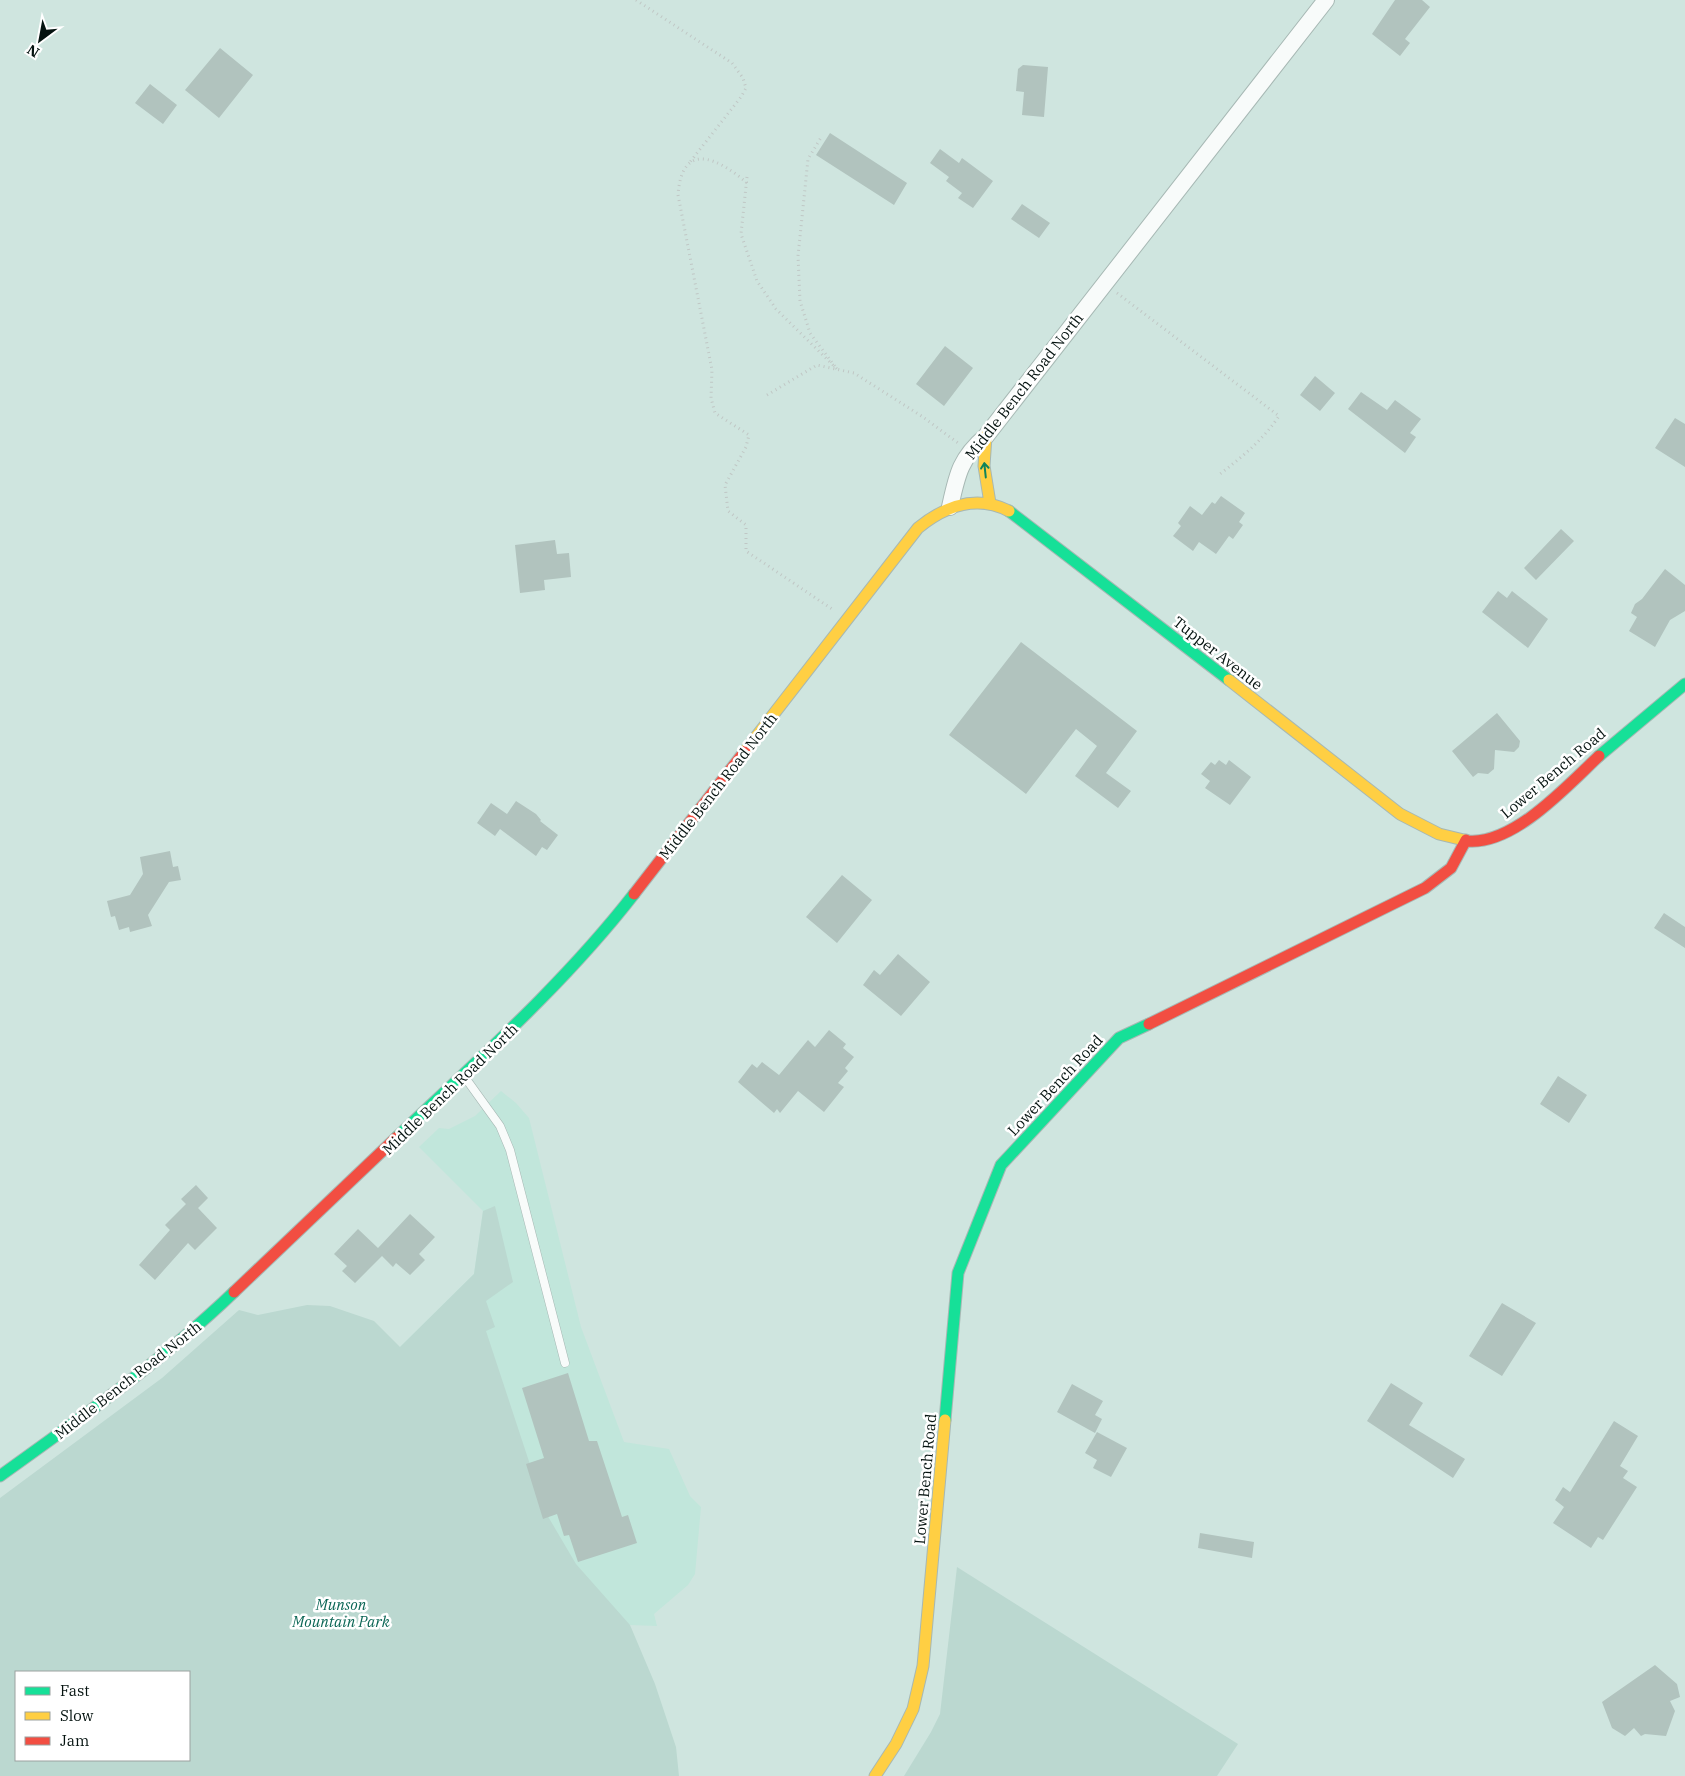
<svg xmlns="http://www.w3.org/2000/svg" width="1685" height="1776" font-family="'IBM Plex Serif',serif">
<style>
.built{fill:#c1e6db}
.green{fill:#bbd8d0;fill-rule:evenodd}
.building{fill:#b1c3be}
.lines{fill:none;stroke-linecap:round;stroke-linejoin:round}
.lane-casing{stroke:#a7b8b4;stroke-width:9}
.street-casing{stroke:#a7b8b4;stroke-width:18}
.fast-casing{stroke:#a7b8b4;stroke-width:13}
.slow-casing{stroke:#a7b8b4;stroke-width:13}
.jam-casing{stroke:#a7b8b4;stroke-width:13}
.path{stroke:#c0c7c5;stroke-width:3;stroke-dasharray:1 4;stroke-linecap:butt}
.lane{stroke:#f8fbfa;stroke-width:8}
.street{stroke:#f8fbfa;stroke-width:16}
.fast{stroke:#16e098;stroke-width:11}
.slow{stroke:#ffcf43;stroke-width:11}
.jam{stroke:#f24e42;stroke-width:11}
.oneway{stroke:#0e845b}
.labels{text-anchor:middle;dominant-baseline:central;stroke-width:5;stroke-linejoin:round;paint-order:stroke}
.street-label{font-size:15px;fill:#051310;stroke:#fff}
.park-label{font-size:15px;font-style:italic;fill:#0b6655;stroke:#fff}
</style>
<rect width="100%" height="100%" fill="#cfe5df"/>
<path class="built" d="M501,1091L516,1103L529,1118L581,1327L624,1442L669,1449L690,1496L701,1507L695,1574L688,1585L654,1614L657,1626L630,1625L494,1512L400,1347L474,1274L483,1211L419,1147L439,1128L449,1129L475,1116Z"/>
<path class="green" d="M495,1206L513,1282L486,1301L495,1327L486,1331L546,1513L576,1564L630,1625L655,1684L676,1747L679,1776H0V1498L162,1378L239,1310L258,1315L307,1305L330,1306L374,1321L400,1347L474,1274L483,1211ZM16,1672H189V1760H16Z
M957,1567L1238,1744L1217,1776H904L931,1732L940,1714Z"/>
<path class="building" d="M1395,0H1422L1430,7L1405,39L1410,43L1400,56L1372,34Z
M220,48L253,75L219,118L185,90Z
M1023,65L1048,67L1044,117L1022,115L1024,92L1016,91L1018,69Z
M150,84L177,105L163,124L135,103Z
M830,133L907,183L894,205L816,155Z
M940,149L959,163L962,158L993,181L973,208L958,198L962,193L946,181L949,177L930,163Z
M1022,204L1050,223L1039,238L1011,219Z
M945,346L973,368L944,406L916,384Z
M1315,376L1335,393L1320,411L1300,395Z
M1361,392L1387,410L1395,400L1421,419L1410,433L1416,437L1405,453L1348,409Z
M1675,418L1685,424V467L1655,448Z
M1221,496L1245,513L1239,522L1243,525L1233,539L1229,536L1216,554L1199,542L1193,551L1173,536L1181,526L1178,523L1190,506L1202,515L1212,502L1215,504Z
M1561,529L1574,541L1536,580L1524,568Z
M555,540L557,554L569,553L571,577L544,580L545,590L520,593L515,545Z
M1665,569L1685,585V611L1670,620L1655,647L1629,631L1637,617L1631,613L1635,604L1642,599Z
M1498,591L1507,598L1512,591L1548,619L1528,648L1482,612Z
M1021,642L1137,731L1106,773L1131,791L1118,808L1075,776L1097,746L1076,729L1026,794L949,735Z
M1497,713L1520,741L1519,747L1514,752L1495,750L1494,769L1488,774L1478,773L1473,777L1452,751Z
M1219,760L1226,765L1229,760L1251,777L1230,805L1205,788L1210,781L1201,774L1211,762L1215,765Z
M516,801L536,814L541,820L540,821L558,835L547,850L542,847L536,856L500,829L495,836L477,823L491,803L507,814Z
M170,851L173,867L178,866L181,880L169,882L148,915L152,926L130,932L129,927L119,930L115,916L111,917L107,901L130,895L143,874L140,857Z
M842,875L872,900L837,943L806,917Z
M1664,913L1685,927V948L1654,928Z
M898,954L930,982L901,1016L863,985L874,970L880,975Z
M829,1030L846,1044L843,1048L854,1057L845,1068L848,1071L838,1083L844,1087L824,1112L798,1091L780,1113L777,1109L774,1113L738,1082L752,1064L757,1068L762,1062L779,1075L808,1040L815,1047Z
M1558,1076L1587,1095L1569,1123L1540,1104Z
M196,1185L208,1198L198,1208L217,1228L195,1250L188,1243L155,1280L139,1265L170,1230L165,1225L186,1204L181,1199Z
M410,1214L435,1237L419,1254L425,1260L410,1275L396,1263L393,1267L382,1256L355,1283L342,1271L347,1266L334,1254L358,1229L378,1248Z
M1502,1303L1536,1323L1502,1376L1469,1356Z
M568,1373L589,1441H597L622,1517L628,1515L637,1543L578,1562L569,1535L564,1536L557,1514L543,1519L526,1464L544,1458L522,1388Z
M1391,1383L1423,1403L1409,1425L1465,1459L1453,1478L1367,1421Z
M1072,1384L1103,1401L1095,1415L1102,1419L1095,1433L1057,1412Z
M1614,1421L1638,1436L1620,1466L1628,1471L1623,1478L1637,1487L1603,1540L1598,1537L1591,1548L1553,1523L1564,1507L1555,1500L1563,1487L1570,1492Z
M1097,1432L1127,1448L1111,1477L1093,1468L1097,1460L1085,1453Z
M1200,1533L1254,1542L1252,1558L1198,1548Z
M1655,1665L1677,1684L1680,1697L1670,1701L1675,1711L1666,1736L1645,1734L1641,1736L1634,1728L1625,1736L1612,1728L1602,1702Z"/>
<g class="lines">
<g class="lane-casing">
<path id="lane" d="M464,1076L500,1126L510,1150L565,1363"/>
</g>
<g class="street-casing">
<path id="street" d="M950,507C957,475 960,458 986,436L1326,0"/>
</g>
<g class="fast-casing">
<path id="fast" d="M1009,511L1229,680
M1599,756L1685,684
M397,1137C479,1059 564,984 634,894
M945,1420L958,1273L1001,1165L1119,1038L1149,1024
M0,1476C81,1418 162,1361 234,1292"/>
</g>
<g class="slow-casing">
<path id="slow" d="M986,436L984,466L990,503
M1229,680L1400,814L1439,834L1468,841
M745,751L918,528C945,506 976,494 1009,511
M875,1776L896,1744L913,1709L923,1666L945,1420"/>
</g>
<g class="jam-casing">
<path id="jam" d="M1468,841C1514,845 1568,785 1599,756
M634,894L745,751
M1149,1024L1425,888L1451,868L1466,840
M234,1292L397,1137"/>
</g>
<path class="path" d="M636,0L732,63L743,78L746,88L741,97L690,162
M747,177L741,234L757,281L776,309L837,369L810,333L800,301L798,256L808,159L822,136
M747,183C718,158 682,140 678,195L712,370L711,398L715,413L749,435L746,447L725,485L728,511L746,525V551L832,609
M1117,293L1279,416C1263,440 1242,457 1220,474
M767,395L817,365L854,373L923,417L958,443"/>
<use href="#lane" class="lane"/>
<use href="#street" class="street"/>
<use href="#fast" class="fast"/>
<use href="#slow" class="slow"/>
<use href="#jam" class="jam"/>
</g>
<defs><path id="oneway-shaft" d="M-6 0H5M1.5-3L5.5 0L1.5 3" fill="none" stroke-width="1.6" stroke-linecap="round" stroke-linejoin="round" transform="scale(1.25)"/></defs>
<use class="oneway" href="#oneway-shaft" transform="translate(985 470) rotate(-96)"/>
<g class="labels">
<g class="street-label">
<text transform="translate(1024 386) rotate(-52)">Middle Bench Road North</text>
<text transform="translate(1218 653) rotate(38)">Tupper Avenue</text>
<text transform="translate(1553 773) rotate(-40)">Lower Bench Road</text>
<text transform="translate(718 786) rotate(-52)">Middle Bench Road North</text>
<text transform="translate(1055 1085) rotate(-47)">Lower Bench Road</text>
<text transform="translate(450 1089) rotate(-44)">Middle Bench Road North</text>
<text transform="translate(128 1380) rotate(-38)">Middle Bench Road North</text>
<text transform="translate(925 1479) rotate(-85)">Lower Bench Road</text>
</g>
<g class="park-label">
<text x="341" y="1604">Munson<tspan x="341" dy="17">Mountain Park</tspan></text>
</g>
</g>
<rect x="15" y="1671" width="175" height="90" fill="#ffffff" stroke="#9ba19f"/>
<rect x="25" y="1687" width="25" height="8" fill="#16e098" stroke="#9ba19f"/>
<text x="60" y="1696" font-size="15" fill="#051310">Fast</text>
<rect x="25" y="1712" width="25" height="8" fill="#ffcf43" stroke="#9ba19f"/>
<text x="60" y="1721" font-size="15" fill="#051310">Slow</text>
<rect x="25" y="1737" width="25" height="8" fill="#f24e42" stroke="#9ba19f"/>
<text x="60" y="1746" font-size="15" fill="#051310">Jam</text>
<g transform="translate(40 40) rotate(212)" stroke="#ffffff" stroke-width="4" paint-order="stroke">
<path d="M0-4L9 19L0 12L-9 19Z" fill="#051310"/>
<text y="-8" font-size="14" font-weight="bold" text-anchor="middle" fill="#051310">N</text>
</g>
</svg>
